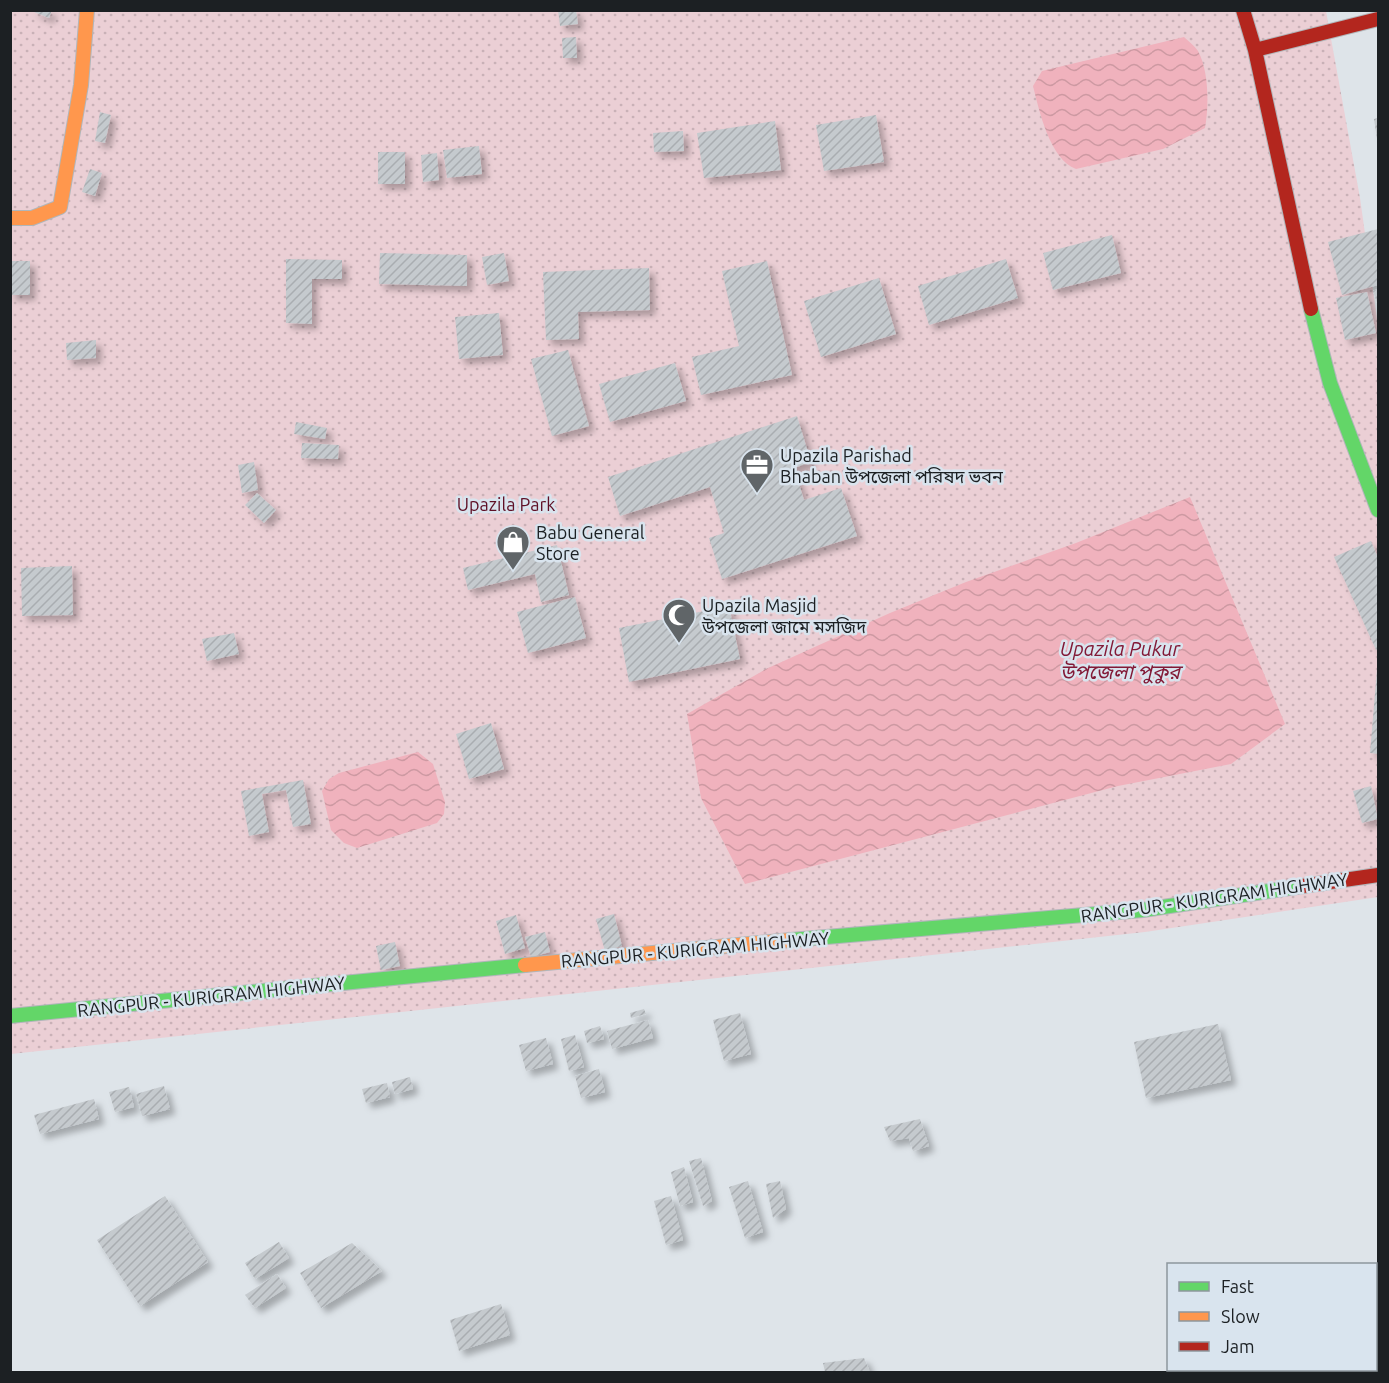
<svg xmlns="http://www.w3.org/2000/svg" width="1389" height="1383" font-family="Ubuntu,'Noto Sans Bengali',sans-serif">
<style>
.grass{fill:url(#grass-dots)}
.water{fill:url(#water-waves)}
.building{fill:url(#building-hatch);filter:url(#shadow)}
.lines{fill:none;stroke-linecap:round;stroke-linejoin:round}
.fast-casing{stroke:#b1b6ba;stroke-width:16}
.slow-casing{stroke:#b1b6ba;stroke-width:16}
.jam-casing{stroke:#b1b6ba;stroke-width:16}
.fast{stroke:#63d668;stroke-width:14}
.slow{stroke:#ff974d;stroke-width:14}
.jam{stroke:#b3261e;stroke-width:14}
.labels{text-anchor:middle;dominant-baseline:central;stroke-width:5;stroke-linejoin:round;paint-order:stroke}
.poi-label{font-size:18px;fill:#1c2023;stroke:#d9e4ee;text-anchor:start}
.park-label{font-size:18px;fill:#5f1026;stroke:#d9e4ee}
.street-label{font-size:18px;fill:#1c2023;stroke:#d9e4ee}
.water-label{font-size:20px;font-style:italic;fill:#821936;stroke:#d9e4ee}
</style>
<defs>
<pattern id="grass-dots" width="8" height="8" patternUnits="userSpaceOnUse" patternTransform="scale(1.5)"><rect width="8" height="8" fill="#ebcfd5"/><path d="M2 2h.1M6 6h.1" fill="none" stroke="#c9b1b7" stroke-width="1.8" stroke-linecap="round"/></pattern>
<pattern id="water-waves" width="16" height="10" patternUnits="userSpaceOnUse" patternTransform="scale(1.5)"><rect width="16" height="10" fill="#f0b2bd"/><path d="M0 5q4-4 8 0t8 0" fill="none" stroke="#cd99a2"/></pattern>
<pattern id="building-hatch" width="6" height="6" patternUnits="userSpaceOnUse" patternTransform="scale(1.5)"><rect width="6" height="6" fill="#c5cace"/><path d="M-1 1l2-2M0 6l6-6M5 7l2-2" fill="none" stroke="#a9adb1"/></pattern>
<filter id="shadow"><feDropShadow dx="5.5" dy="5.5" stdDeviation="3" flood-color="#0004"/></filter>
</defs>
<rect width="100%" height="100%" fill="#dee4e9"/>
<path class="grass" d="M10,11H1326L1360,198L1378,326V897L1145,932L11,1054Z"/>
<path class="water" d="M1184,37C1189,42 1195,46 1198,51C1209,71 1209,106 1205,128L1163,149L1076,169C1050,160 1039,110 1033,86L1042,71Z
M1190,497L1285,724L1231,764L1118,786L745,884L701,798L687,714L766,669L890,613L966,582L1076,543Z
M418,752L433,764L445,802L444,814L437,823L357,848L344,843L331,830L322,791L329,779L339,773Z"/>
<path class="building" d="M29,10H52L49,18Z
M558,10H576L578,24L560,26Z
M576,37L577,58H563L562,38Z
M100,112L111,115L105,143L95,141Z
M876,115L884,162L824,171L816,125Z
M1378,118V138L1377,139L1374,119Z
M775,121L781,170L704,178L697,133Z
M683,131L684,151L654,152L653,133Z
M479,146L482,174L447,178L443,150Z
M378,152H405V184H378Z
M437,153L439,180L423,182L421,155Z
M90,169L102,173L95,196L82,192Z
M1378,229V285L1342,295L1328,242Z
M1112,235L1121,273L1053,290L1043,253Z
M380,253L467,255V286L379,284Z
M504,253L509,281L487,285L482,257Z
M286,259L342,260V279H312V324L286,323Z
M1006,259L1018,298L929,325L918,286Z
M10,261H30V295H10Z
M767,261L792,375L701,395L692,357L739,346L722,271Z
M649,268L650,310L578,312L579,339L546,340L543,272Z
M879,278L896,334L821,357L804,301Z
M1378,289V306L1373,291Z
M1367,292L1376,333L1345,340L1336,298Z
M499,313L503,355L459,359L455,317Z
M96,340V358L67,360L66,343Z
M568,350L589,426L552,436L531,359Z
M675,363L686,401L610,422L599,384Z
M797,416L811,462L794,468L804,500L841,488L857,536L722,579L709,538L724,533L710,487L620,516L608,477Z
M296,422L327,428L325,439L294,434Z
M302,443L339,445L338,459L301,458Z
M254,462L258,490L242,493L238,465Z
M257,493L276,510L264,523L245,505Z
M1371,541L1378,558V649L1376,650L1334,557Z
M557,545L569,595L541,602L535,574L468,590L463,568Z
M72,566L73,615L22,616L21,568Z
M575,597L586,638L528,653L517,612Z
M729,606L740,659L629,682L619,628Z
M234,633L239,654L207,661L202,639Z
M1377,669H1378V754L1370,753Z
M491,723L504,769L469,779L456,734Z
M303,780L311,824L293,827L286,790L262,794L269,832L249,836L241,791Z
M1371,786L1378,819L1362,823L1353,791Z
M614,914L622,946L605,951L596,919Z
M516,915L525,948L505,954L496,921Z
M545,932L550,952L531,957L525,937Z
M395,942L400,966L381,970L376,946Z
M644,1009L646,1014L631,1018L630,1013Z
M740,1013L751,1054L724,1061L713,1020Z
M648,1020L653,1038L612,1049L607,1031Z
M1218,1024L1231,1080L1146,1098L1134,1042Z
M600,1026L604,1039L587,1043L584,1031Z
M575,1035L584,1067L569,1071L561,1039Z
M546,1038L553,1064L526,1071L519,1045Z
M599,1069L605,1092L581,1098L575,1076Z
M410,1077L413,1089L395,1094L392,1082Z
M387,1083L390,1097L366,1103L362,1089Z
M164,1086L170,1109L142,1116L136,1094Z
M129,1087L134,1107L115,1112L109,1092Z
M94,1099L99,1119L40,1134L34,1115Z
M920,1119L929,1146L913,1151L909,1138L890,1141L884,1127Z
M701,1158L712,1201L703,1206L689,1161Z
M684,1167L693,1202L680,1206L671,1172Z
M748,1181L763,1232L745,1238L729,1187Z
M780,1181L786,1209L773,1218L766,1184Z
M165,1196L208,1262L140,1306L97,1240Z
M671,1196L683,1240L666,1245L654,1201Z
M279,1242L289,1258L255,1279L245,1263Z
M352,1243L382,1271L321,1308L300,1273Z
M277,1274L286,1288L255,1308L245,1295Z
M501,1304L510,1335L459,1351L450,1320Z
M864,1358L870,1372H825L823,1363Z"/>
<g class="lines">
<g class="fast-casing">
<path id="fast" d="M1311,309L1330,383L1378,510
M791,940L1143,910L1303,886
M10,1016L525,965"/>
</g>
<g class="slow-casing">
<path id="slow" d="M10,218H32L60,207L81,85L87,10
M525,965L791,940"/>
</g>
<g class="jam-casing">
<path id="jam" d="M1243,10L1255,50L1311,309
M1255,50L1378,19
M1303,886L1378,875"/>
</g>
<use href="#fast" class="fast"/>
<use href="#slow" class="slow"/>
<use href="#jam" class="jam"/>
</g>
<defs>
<g id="office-pin" transform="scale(1.725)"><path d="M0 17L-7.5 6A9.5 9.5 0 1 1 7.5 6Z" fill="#606568" stroke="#d9e4ee"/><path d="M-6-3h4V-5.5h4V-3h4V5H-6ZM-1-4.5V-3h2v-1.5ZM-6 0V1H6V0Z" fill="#fff"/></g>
<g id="shop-pin" transform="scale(1.725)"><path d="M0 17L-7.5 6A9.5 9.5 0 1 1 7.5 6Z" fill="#606568" stroke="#d9e4ee"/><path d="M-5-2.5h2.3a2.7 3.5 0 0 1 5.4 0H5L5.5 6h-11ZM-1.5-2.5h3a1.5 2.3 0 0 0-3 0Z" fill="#fff"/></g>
<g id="mosque-pin" transform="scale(1.725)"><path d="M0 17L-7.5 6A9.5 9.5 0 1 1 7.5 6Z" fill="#606568" stroke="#d9e4ee"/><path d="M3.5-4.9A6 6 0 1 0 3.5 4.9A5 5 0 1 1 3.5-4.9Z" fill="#fff"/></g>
</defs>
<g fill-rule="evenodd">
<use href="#office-pin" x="757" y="465"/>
<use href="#shop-pin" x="513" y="542"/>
<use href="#mosque-pin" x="679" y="615"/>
</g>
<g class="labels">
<g class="poi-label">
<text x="780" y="455">Upazila Parishad<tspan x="780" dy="21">Bhaban উপজেলা পরিষদ ভবন</tspan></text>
<text x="536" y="532">Babu General<tspan x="536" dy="21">Store</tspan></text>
<text x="702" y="605">Upazila Masjid<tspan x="702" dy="21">উপজেলা জামে মসজিদ</tspan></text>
</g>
<g class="park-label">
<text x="506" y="504">Upazila Park</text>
</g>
<g class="street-label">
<text transform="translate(1214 897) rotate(-8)">RANGPUR - KURIGRAM HIGHWAY</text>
<text transform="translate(695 949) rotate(-5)">RANGPUR - KURIGRAM HIGHWAY</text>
<text transform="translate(211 996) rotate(-6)">RANGPUR - KURIGRAM HIGHWAY</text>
</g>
<g class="water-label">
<text x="1120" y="648">Upazila Pukur<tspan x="1120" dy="23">উপজেলা পুকুর</tspan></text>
</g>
</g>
<rect width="1389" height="1383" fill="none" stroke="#1c2023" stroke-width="24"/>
<rect x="1167" y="1263" width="210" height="108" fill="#d9e4ee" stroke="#8d969d" stroke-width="1.5"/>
<rect x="1179" y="1282" width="30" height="9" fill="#63d668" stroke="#8d969d" stroke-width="1.5"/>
<text x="1221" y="1293" font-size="18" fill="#1c2023">Fast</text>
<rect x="1179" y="1312" width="30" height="9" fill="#ff974d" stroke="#8d969d" stroke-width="1.5"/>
<text x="1221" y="1323" font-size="18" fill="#1c2023">Slow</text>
<rect x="1179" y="1342" width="30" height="9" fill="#b3261e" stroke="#8d969d" stroke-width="1.5"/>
<text x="1221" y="1353" font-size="18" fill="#1c2023">Jam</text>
</svg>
